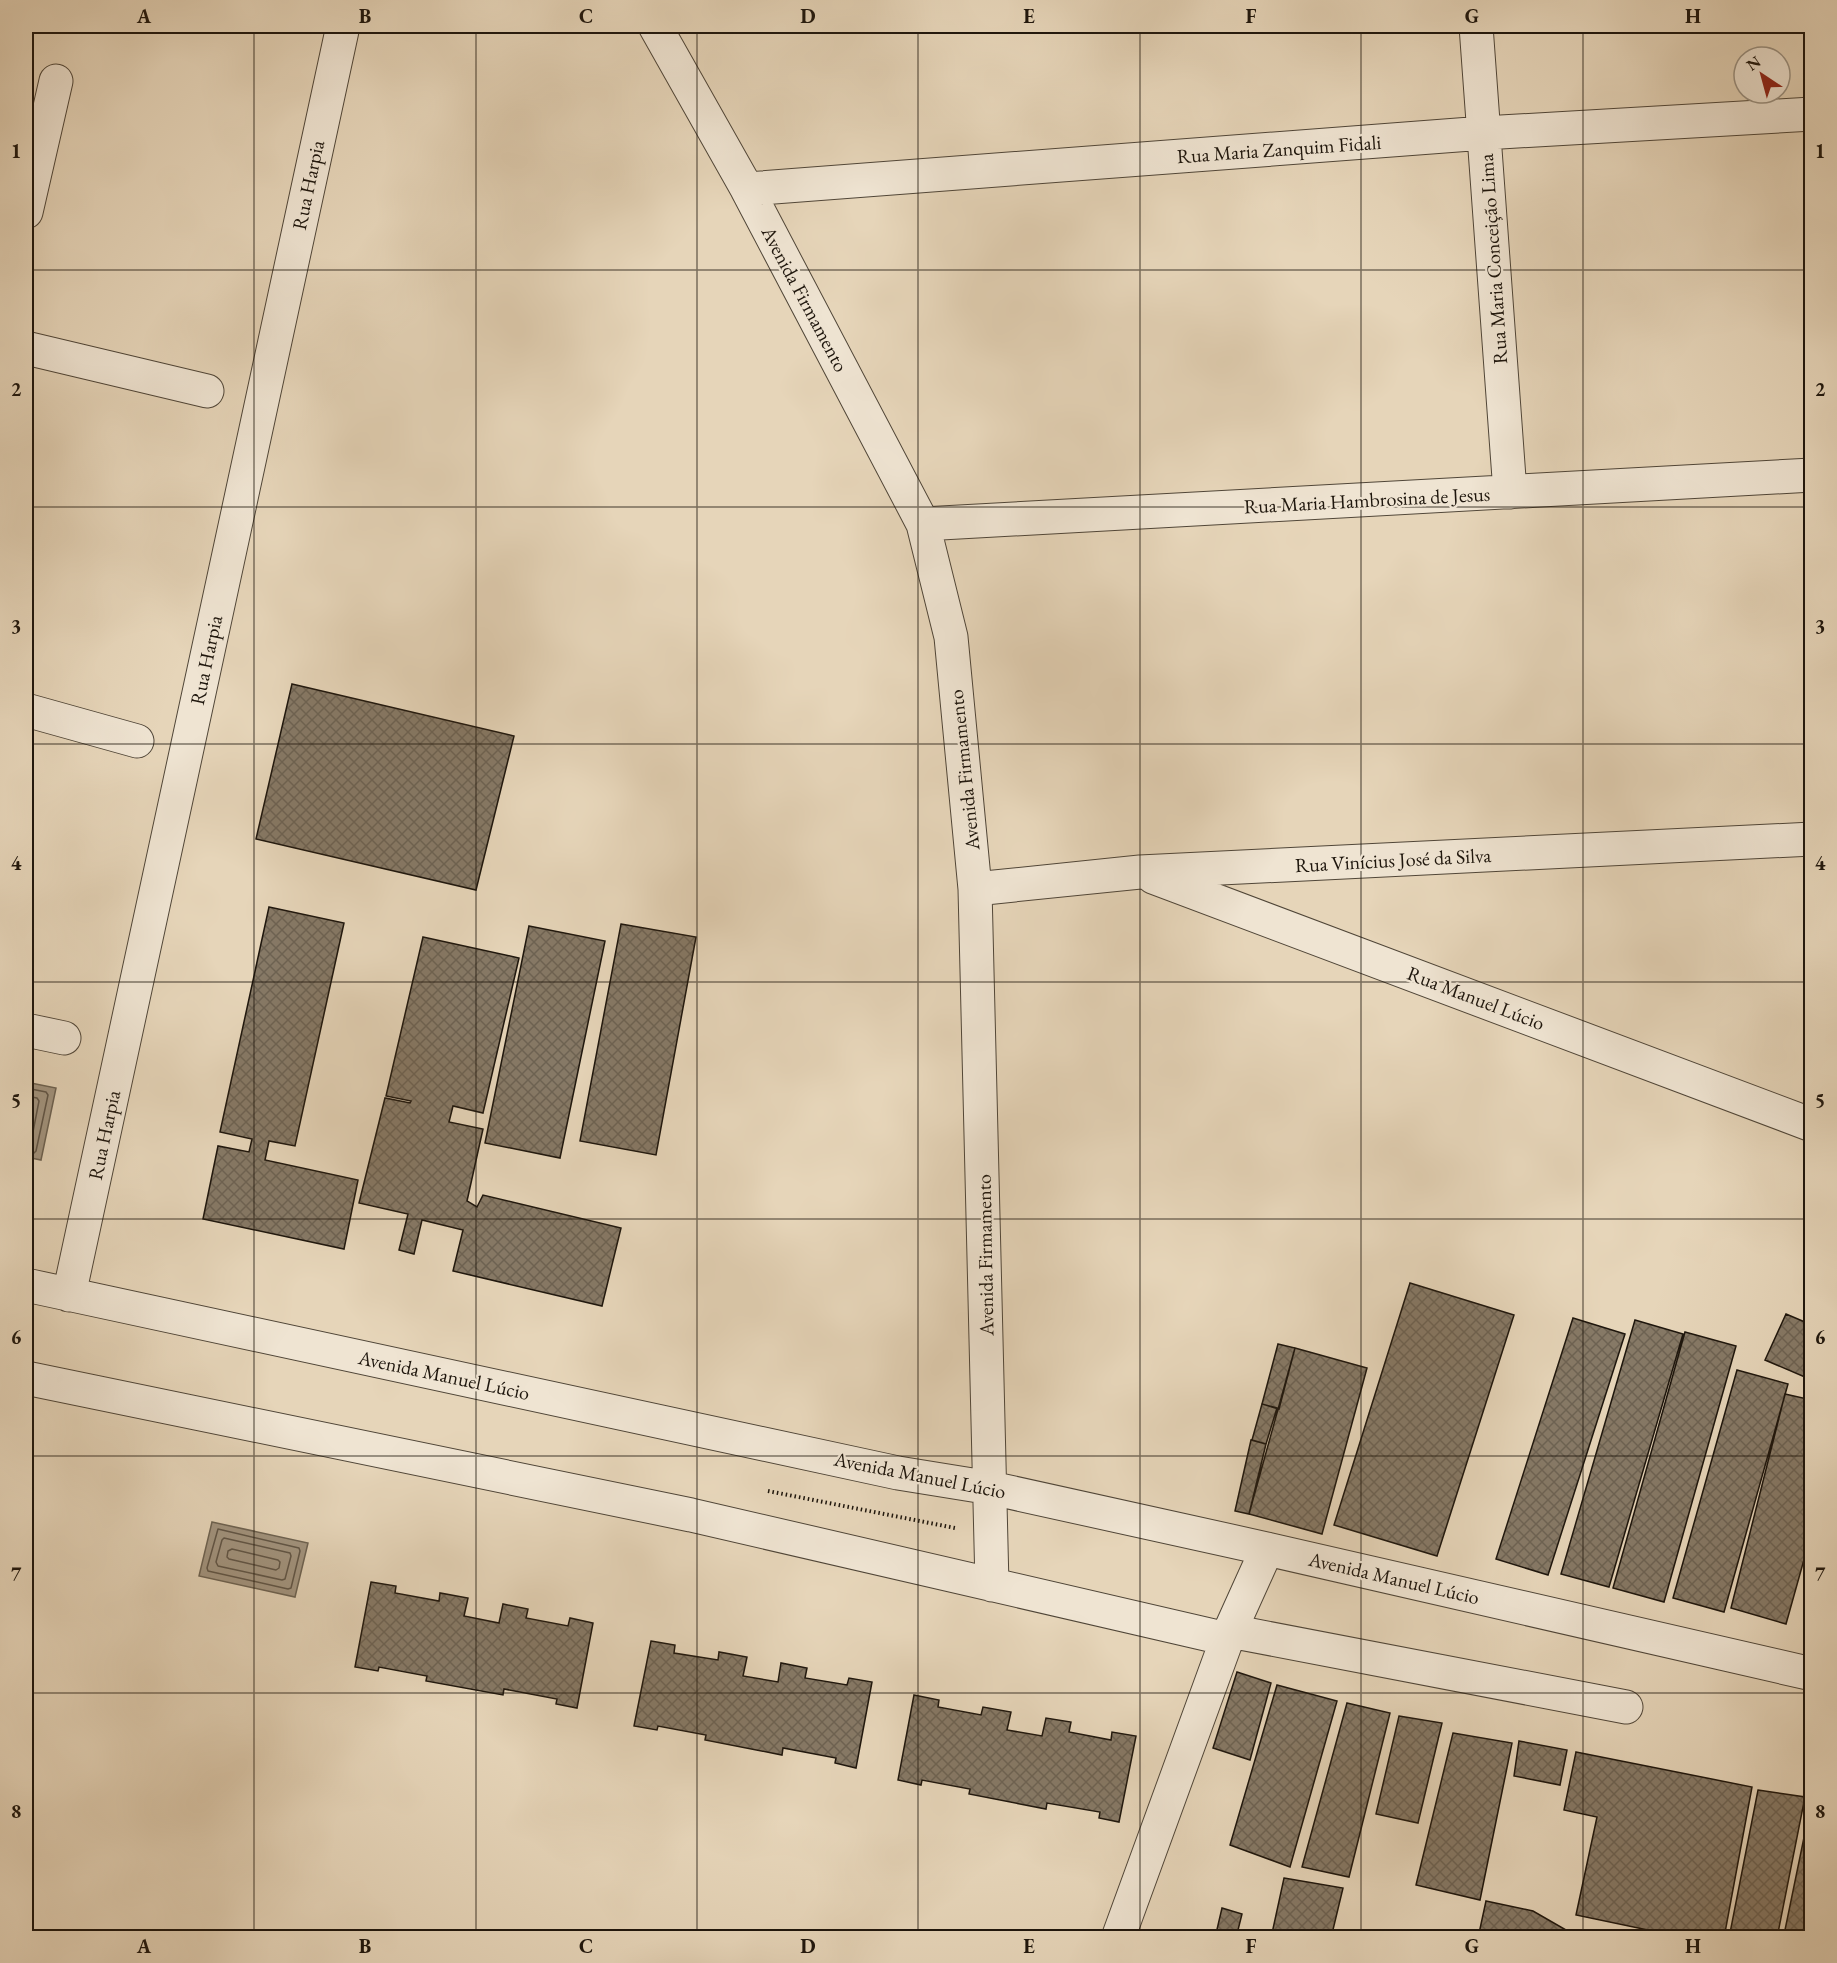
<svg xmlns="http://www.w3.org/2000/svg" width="1837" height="1963" font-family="'EB Garamond',serif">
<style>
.water{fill:#a2947f;stroke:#6d6251;stroke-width:1.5}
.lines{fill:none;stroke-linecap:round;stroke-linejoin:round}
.shore{stroke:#605546;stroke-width:1.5}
.building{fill:url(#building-cross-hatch);stroke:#1e160d;stroke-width:1.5}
.minor-casing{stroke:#504638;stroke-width:35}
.path{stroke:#1e160d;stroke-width:4;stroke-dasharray:1.5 3;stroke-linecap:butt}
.minor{stroke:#efe4d2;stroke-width:33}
.grid{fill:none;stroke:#1e160d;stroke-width:1.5;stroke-opacity:0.55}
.labels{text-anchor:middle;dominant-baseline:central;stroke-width:4.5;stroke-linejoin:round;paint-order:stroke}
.street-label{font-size:20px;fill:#1e160d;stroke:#efe4d2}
.neatline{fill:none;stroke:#1e160d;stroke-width:2}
.grid-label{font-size:20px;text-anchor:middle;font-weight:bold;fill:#1e160d}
</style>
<defs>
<pattern id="building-cross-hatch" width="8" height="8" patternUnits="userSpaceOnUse" patternTransform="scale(1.5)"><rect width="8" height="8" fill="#867966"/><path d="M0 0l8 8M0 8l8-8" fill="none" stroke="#6d6252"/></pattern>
</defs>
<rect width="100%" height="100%" fill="#e6d5b9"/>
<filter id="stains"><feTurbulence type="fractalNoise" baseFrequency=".00333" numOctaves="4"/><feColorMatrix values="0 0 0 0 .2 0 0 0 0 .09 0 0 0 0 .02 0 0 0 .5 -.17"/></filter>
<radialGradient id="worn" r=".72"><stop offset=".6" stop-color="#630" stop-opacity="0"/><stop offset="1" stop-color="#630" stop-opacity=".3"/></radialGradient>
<path class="water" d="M26,1082L56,1088L41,1160L26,1157Z
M212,1522L308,1543L295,1597L199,1576Z"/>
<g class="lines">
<path class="shore" d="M26,1088L46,1092L48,1095L36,1151L34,1153L26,1152
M26,1096L37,1098L39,1101L31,1142L26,1144
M218,1529L299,1548L300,1551L291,1588L288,1589L208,1571L207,1568Z
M224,1538L290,1553L291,1556L285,1579L282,1580L218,1566L216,1562L222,1540Z
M232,1549L278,1560L280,1562L279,1568L276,1570L229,1559L227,1557L228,1551Z"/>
</g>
<path class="building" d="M292,684L514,736L476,890L256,839Z
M269,907L344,923L295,1146L269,1141L265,1160L358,1180L344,1249L203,1219L218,1146L249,1152L252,1139L220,1132Z
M621,924L696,937L656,1155L580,1141Z
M529,926L605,941L560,1158L485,1143Z
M423,937L519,958L483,1113L453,1106L449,1122L483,1129L467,1201L477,1207L483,1195L621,1228L602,1306L453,1271L463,1230L422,1220L414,1254L399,1250L408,1214L359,1203L385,1098L410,1103L411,1101L386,1096Z
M1410,1283L1514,1315L1437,1556L1334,1525Z
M1786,1314L1812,1325V1380L1765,1360Z
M1573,1318L1625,1334L1548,1575L1496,1559Z
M1635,1320L1683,1334L1609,1587L1561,1574Z
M1685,1332L1736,1346L1664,1602L1613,1588Z
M1278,1344L1295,1348L1279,1409L1262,1404Z
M1295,1348L1367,1368L1322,1534L1249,1514Z
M1737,1370L1788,1384L1724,1612L1673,1598Z
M1785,1394L1812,1400V1531L1786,1624L1731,1608Z
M1262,1404L1277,1408L1266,1444L1252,1440Z
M1251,1440L1266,1444L1249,1514L1235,1511Z
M371,1582L396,1586L395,1593L439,1601L440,1593L468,1598L464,1616L499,1623L503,1604L528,1609L526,1618L568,1626L570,1618L593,1623L577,1708L556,1704L557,1699L504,1689L503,1695L426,1681L427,1676L379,1667L378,1671L355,1667Z
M651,1641L675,1645L674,1653L718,1660L719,1652L747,1657L743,1676L778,1682L781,1663L807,1668L805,1678L847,1685L849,1678L872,1682L856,1768L835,1763L836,1758L783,1748L782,1755L705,1740L706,1735L658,1726L657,1730L634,1726Z
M1237,1672L1271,1683L1250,1760L1213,1748Z
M1277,1685L1337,1701L1290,1867L1230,1845Z
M914,1695L939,1700L938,1707L981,1715L983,1707L1011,1712L1007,1730L1042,1736L1046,1718L1071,1722L1069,1732L1111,1740L1112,1732L1136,1736L1119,1822L1099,1818L1100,1812L1047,1803L1046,1809L969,1794L970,1789L922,1780L921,1785L898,1780Z
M1347,1703L1390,1713L1349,1877L1302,1867Z
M1399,1716L1442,1723L1418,1823L1376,1814Z
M1453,1733L1512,1743L1480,1900L1416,1885Z
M1519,1741L1567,1750L1560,1785L1514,1776Z
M1576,1752L1752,1787L1724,1938H1686L1576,1915L1597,1817L1564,1810Z
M1758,1790L1805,1797L1777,1938H1729Z
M1809,1813L1812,1814V1935L1785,1930Z
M1284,1878L1343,1888L1331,1938H1271Z
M1486,1901L1533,1911L1580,1938H1478Z
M1222,1908L1242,1914L1236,1938H1215Z"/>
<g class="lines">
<g class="minor-casing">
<path id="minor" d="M655,26L747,189L923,524L951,637L975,889L992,1585
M1476,26L1510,492
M747,189L1484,133L1812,114
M26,212L56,81
M26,348L207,391
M923,524L1812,475
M26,710L137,741
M1153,877L1812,1125
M975,889L1140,872L1812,839
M26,1030L64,1038
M26,1285L898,1473L991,1488L1267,1549L1812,1674
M69,1295L343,26
M26,1378L691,1515L1227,1639
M1230,1631L1626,1707
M1118,1938L1230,1631L1267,1549"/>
</g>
<path class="path" d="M768,1491L955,1528"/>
<use href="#minor" class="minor"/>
</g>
<path class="grid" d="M254,26V1938M476,26V1938M697,26V1938M918,26V1938M1140,26V1938M1361,26V1938M1583,26V1938M26,270H1812M26,507H1812M26,744H1812M26,982H1812M26,1219H1812M26,1456H1812M26,1693H1812"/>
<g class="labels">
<g class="street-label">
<text transform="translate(1279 149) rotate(-4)">Rua Maria Zanquim Fidali</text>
<text transform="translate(308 185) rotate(-78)">Rua Harpia</text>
<text transform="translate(1493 259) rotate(-94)">Rua Maria Conceição Lima</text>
<text transform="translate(805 299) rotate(62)">Avenida Firmamento</text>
<text transform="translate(1367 500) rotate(-3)">Rua Maria Hambrosina de Jesus</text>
<text transform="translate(206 660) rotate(-78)">Rua Harpia</text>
<text transform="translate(964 770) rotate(-96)">Avenida Firmamento</text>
<text transform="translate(1393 860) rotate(-3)">Rua Vinícius José da Silva</text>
<text transform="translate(1476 998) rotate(21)">Rua Manuel Lúcio</text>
<text transform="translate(104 1135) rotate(-78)">Rua Harpia</text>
<text transform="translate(985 1255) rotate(-91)">Avenida Firmamento</text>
<text transform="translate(444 1375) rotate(12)">Avenida Manuel Lúcio</text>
<text transform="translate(920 1475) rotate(11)">Avenida Manuel Lúcio</text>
<text transform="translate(1394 1578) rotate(13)">Avenida Manuel Lúcio</text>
</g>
</g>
<rect width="1837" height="1963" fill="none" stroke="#e6d5b9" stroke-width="66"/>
<g transform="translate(1762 75) rotate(324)"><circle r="28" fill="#efe4d2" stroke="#9b9283" stroke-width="1.5"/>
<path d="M0-4.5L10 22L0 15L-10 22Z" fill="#8f2418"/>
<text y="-9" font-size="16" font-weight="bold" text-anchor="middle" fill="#1e160d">N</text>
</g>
<rect x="33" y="33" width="1771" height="1897" class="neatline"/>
<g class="grid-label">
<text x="144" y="23">A</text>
<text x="365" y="23">B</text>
<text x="586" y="23">C</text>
<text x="808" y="23">D</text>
<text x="1029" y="23">E</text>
<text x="1251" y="23">F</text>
<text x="1472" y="23">G</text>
<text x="1693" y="23">H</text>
<text x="16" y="158">1</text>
<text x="1820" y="158">1</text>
<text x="16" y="396">2</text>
<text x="1820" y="396">2</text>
<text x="16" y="633">3</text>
<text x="1820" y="633">3</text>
<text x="16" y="870">4</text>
<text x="1820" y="870">4</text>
<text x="16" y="1107">5</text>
<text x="1820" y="1107">5</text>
<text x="16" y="1344">6</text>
<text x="1820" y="1344">6</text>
<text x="16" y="1581">7</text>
<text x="1820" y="1581">7</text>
<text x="16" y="1818">8</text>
<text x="1820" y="1818">8</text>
<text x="144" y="1953">A</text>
<text x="365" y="1953">B</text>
<text x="586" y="1953">C</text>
<text x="808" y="1953">D</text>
<text x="1029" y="1953">E</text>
<text x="1251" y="1953">F</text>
<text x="1472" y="1953">G</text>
<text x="1693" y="1953">H</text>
</g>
<rect width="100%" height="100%" filter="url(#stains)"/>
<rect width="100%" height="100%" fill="url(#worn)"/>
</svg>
